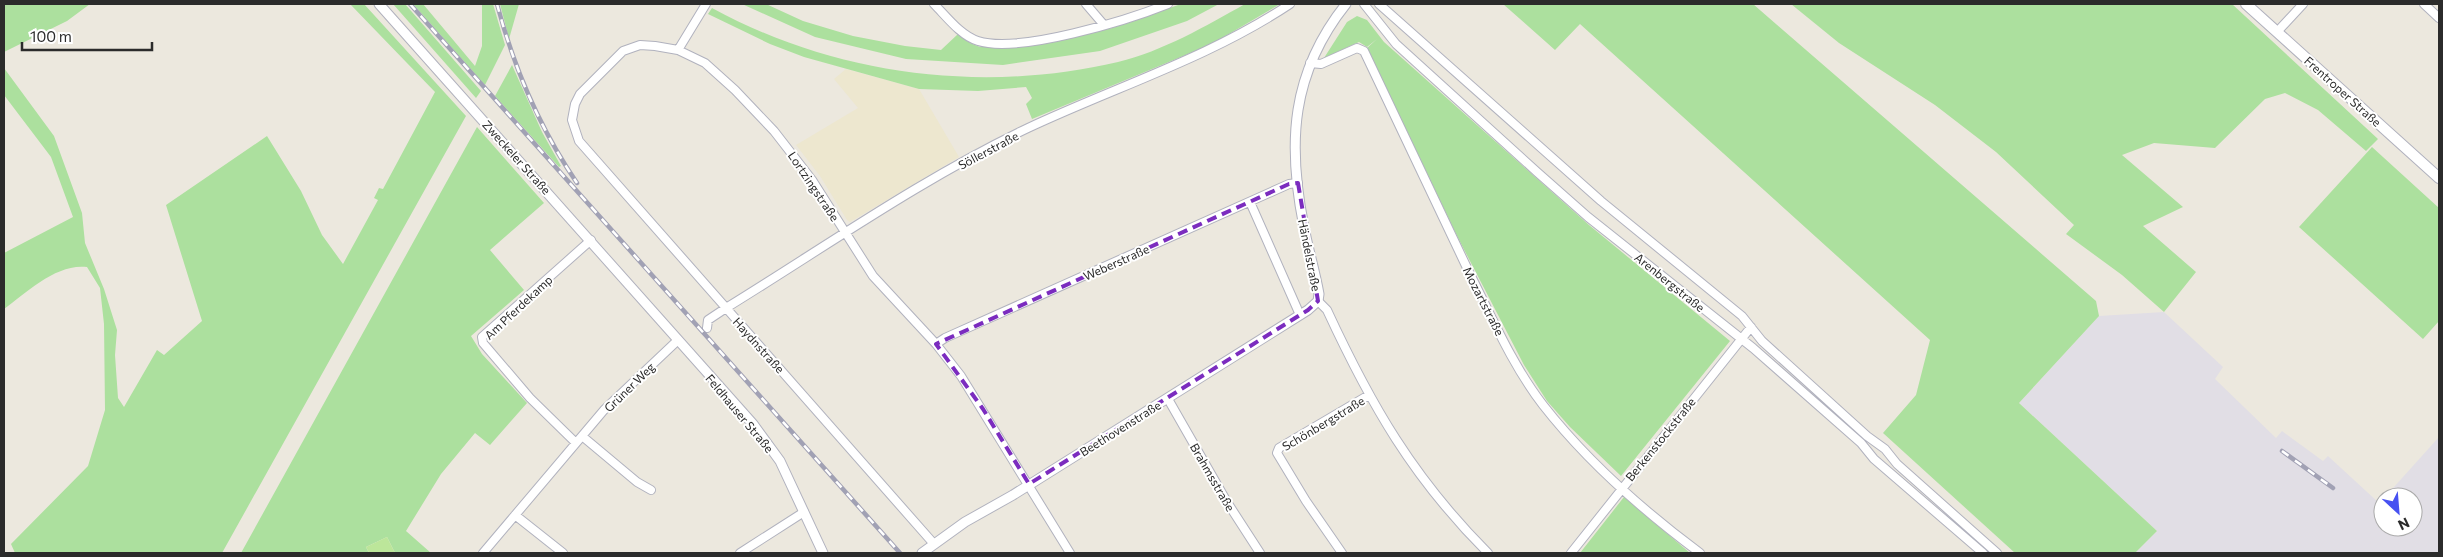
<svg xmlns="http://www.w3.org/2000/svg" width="2443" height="557" font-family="Commissioner,sans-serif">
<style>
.industrial{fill:#e1dee5}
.education{fill:#ede7cf}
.green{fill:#ace09e}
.pitch{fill:#bce69a}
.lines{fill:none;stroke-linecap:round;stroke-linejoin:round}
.minor-casing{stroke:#b1b2be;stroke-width:10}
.tertiary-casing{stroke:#b1b2be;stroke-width:11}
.secondary-casing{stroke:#b1b2be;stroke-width:12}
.minor{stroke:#fff;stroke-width:8}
.tertiary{stroke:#fff;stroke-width:9}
.secondary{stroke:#fff;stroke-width:10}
.rail-casing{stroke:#a1a1b4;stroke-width:4.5}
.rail{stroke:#fff;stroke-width:2.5;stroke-dasharray:8;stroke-linecap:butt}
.marked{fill:none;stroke:#7b2cbf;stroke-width:4;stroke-dasharray:10 6;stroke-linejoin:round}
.labels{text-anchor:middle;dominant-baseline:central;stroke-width:4;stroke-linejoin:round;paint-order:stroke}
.street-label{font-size:12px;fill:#2b2b2b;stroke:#fff}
</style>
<rect width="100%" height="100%" fill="#ece8de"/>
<path class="industrial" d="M2164,312L2223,367L2215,379L2276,438L2282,431L2323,461L2328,456L2379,503L2383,499V527H2413V497H2385L2439,437V553H2135L2157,531L2019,403L2099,316Z"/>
<path class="education" d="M846,69L919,89L959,157L850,222L847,220L820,176L796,145L858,108L834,79Z"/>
<path class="green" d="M4,4H90L67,21L4,52Z
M350,4H364L466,116L222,553H15L11,544L88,466L105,410L104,324L100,288L87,267C57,263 27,292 4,309V253L73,217L51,157L4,95V68L54,136L82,213L85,243L104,289L117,330L115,355L118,398L124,407L157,350L164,355L202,321L166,205L267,136L301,191L322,235L343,264L378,200L374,198L379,188L383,189L435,92Z
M393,4H405L481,91L476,98Z
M413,4H423L475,66L482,46V4H493L505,45L485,85Z
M500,4H519L509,39Z
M742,4H766L803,21L853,36L905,46L941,50L958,34L970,43L980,47H1015L1062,40L1112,28L1181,4H1219L1187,21L1100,51L1003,65L906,59L815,37Z
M1245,4H1280L1212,44L1032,119L1026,104L1032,98L1026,87L978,91L919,89L804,57L770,44L708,14L712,8C835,75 981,94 1118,62C1163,51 1206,26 1245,4Z
M1503,4H1753L2096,301L2099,316L2019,403L2157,531L2135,553H2015L1883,433L1916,395L1930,340L1580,24L1555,50Z
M1791,4H2232L2378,139L2366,151L2318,110L2285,93L2265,99L2215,148L2154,143L2122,155L2183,207L2143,226L2196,272L2164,312L2122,275L2066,234L2074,225L1996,152L1935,105L1839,43Z
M1357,16L1367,20L1384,42L1589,225L1730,341L1621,476L1570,427L1547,401L1524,365L1457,236L1367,48L1377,39L1367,47L1359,42L1324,58L1347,22Z
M512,65L542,132L561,166L559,167L495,96Z
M477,127L544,203L490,250L524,290L471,336L482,354L527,403L490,445L475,433L441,474L406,531L431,553H395L387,537L366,547L369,553H241Z
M2372,147L2439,208V321L2423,339L2299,227Z
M1624,497L1690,553H1580Z"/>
<path class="pitch" d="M387,537L395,553H369L366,547Z"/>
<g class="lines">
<g class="minor-casing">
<path id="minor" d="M934,4C946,16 961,36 978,41C1019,54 1128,20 1168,4
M1086,4L1104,25
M1364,4L1396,44L1537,172L1588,217L1753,348L1861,443L1874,459L1983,553
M1379,4L1601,201L1742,316L1762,341L1867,436L1885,449L1897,464L1997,553
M2424,4L2439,18
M2277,32L2303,4
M678,50L706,4
M1310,63L1321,64L1357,48L1364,51C1399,124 1433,197 1468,270C1491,315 1512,365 1543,405C1586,460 1645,512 1700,553
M1250,202L1300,315
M1318,301L1327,310C1371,405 1413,478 1488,553
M707,328L708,320L726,308C825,247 923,178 1028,128C1115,87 1209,58 1290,4
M936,344L945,338L1289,184L1298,183
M1168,399L1227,502L1260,553
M582,436L637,482L651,490
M576,443L530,398L483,343L482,337L591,240
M515,515L563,553
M934,544L579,141L572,120L575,104L580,94L623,51L640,45L655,46L678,50L705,63L735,90L774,131L812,180L873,276L936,344L961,376L1070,553
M483,553L604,410L678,340
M740,553L804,512
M1342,553L1306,501L1277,453L1279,448L1369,395
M1571,553L1751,327"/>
</g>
<g class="tertiary-casing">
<path id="tertiary" d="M379,4L753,424L780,461L823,553
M922,553L965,522L1013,495L1308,310L1318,301L1319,294C1315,271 1308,249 1304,227C1287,143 1291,73 1346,4"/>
</g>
<g class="secondary-casing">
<path id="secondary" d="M2246,4L2439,178"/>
</g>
<use href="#minor" class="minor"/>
<use href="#tertiary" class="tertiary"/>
<use href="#secondary" class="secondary"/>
<g class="rail-casing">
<path id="rail" d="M410,4L900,553
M497,4C514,68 539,127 577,183
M2282,451L2333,488"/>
</g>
<use href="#rail" class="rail"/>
</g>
<path class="marked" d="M1298,183L1318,301L1308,310L1029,484L983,409L936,344L1289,184Z"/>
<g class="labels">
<g class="street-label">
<text transform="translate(2343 91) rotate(42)">Frentroper Straße</text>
<text transform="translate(988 150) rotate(-28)">Söllerstraße</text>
<text transform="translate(517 157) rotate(48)">Zweckeler Straße</text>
<text transform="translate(814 186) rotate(56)">Lortzingstraße</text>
<text transform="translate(1310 255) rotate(79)">Händelstraße</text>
<text transform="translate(1116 262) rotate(-24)">Weberstraße</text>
<text transform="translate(1670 282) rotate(39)">Arenbergstraße</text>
<text transform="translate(1484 301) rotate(63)">Mozartstraße</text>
<text transform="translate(518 307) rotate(-43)">Am Pferdekamp</text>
<text transform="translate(759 345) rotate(48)">Haydnstraße</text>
<text transform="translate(629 387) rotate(-44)">Grüner Weg</text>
<text transform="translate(740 413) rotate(50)">Feldhauser Straße</text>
<text transform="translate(1323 423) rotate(-31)">Schönbergstraße</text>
<text transform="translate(1120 428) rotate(-32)">Beethovenstraße</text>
<text transform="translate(1660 439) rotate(-51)">Berkenstockstraße</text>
<text transform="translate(1213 477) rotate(60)">Brahmsstraße</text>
</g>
</g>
<rect width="2443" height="557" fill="none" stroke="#2b2b2b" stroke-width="10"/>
<g transform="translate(2398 512) rotate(154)"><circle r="24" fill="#ffffff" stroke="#aaaaaa"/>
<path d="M0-4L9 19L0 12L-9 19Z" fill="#4751f1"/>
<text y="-8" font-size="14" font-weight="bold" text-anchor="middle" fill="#2b2b2b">N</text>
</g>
<path d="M22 42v8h130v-8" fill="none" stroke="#2b2b2b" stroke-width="2.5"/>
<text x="30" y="42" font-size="15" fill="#2b2b2b" stroke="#ffffff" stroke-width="4" paint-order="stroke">100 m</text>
</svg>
